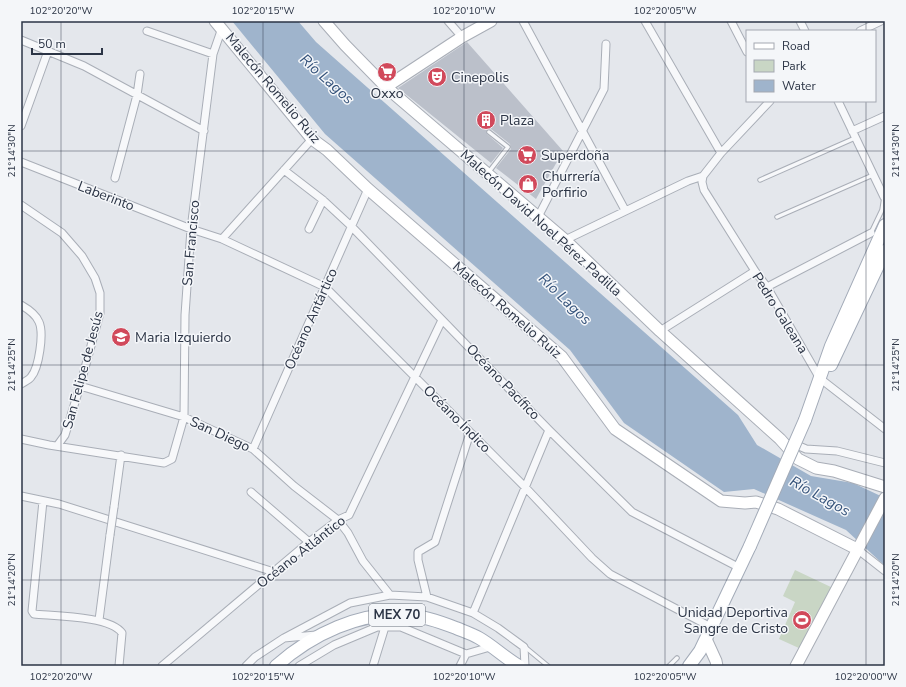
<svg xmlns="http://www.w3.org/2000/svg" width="906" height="687" font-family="'Nunito Sans',sans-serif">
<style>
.green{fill:#c9d6c5}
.water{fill:#9fb4cc}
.building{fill:#bbc0ca}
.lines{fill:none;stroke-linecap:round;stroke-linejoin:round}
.lane-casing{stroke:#a9aeb7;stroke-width:5.5}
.street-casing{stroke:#a9aeb7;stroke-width:9}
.secondary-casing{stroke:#a9aeb7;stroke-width:13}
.primary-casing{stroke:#a3abb8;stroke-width:14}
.lane{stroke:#f7f8fa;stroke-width:3.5}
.street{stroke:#f7f8fa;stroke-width:7}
.secondary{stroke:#fff;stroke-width:11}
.primary{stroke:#fff;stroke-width:12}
.street-bridge-casing{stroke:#a9aeb7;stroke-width:9;stroke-linecap:butt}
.primary-bridge-casing{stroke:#a3abb8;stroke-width:14;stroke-linecap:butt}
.street-bridge{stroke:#f7f8fa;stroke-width:7}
.primary-bridge{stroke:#fff;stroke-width:12}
.ticks{fill:none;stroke:#2b3445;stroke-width:1;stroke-opacity:0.45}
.labels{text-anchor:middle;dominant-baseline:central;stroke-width:3;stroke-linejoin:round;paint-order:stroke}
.shield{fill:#f4f6f9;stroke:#676e7b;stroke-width:1}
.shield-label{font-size:13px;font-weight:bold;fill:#2b3445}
.poi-label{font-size:14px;fill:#2b3445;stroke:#f4f6f9;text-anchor:start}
.street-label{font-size:14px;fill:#2b3445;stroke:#f4f6f9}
.water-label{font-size:15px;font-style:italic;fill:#34527a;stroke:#f4f6f9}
.neatline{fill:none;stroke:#2b3445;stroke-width:1.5}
.ticks-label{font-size:10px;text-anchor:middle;fill:#2b3445}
</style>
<rect width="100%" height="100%" fill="#e4e7ec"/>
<path class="green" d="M795,570L833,588L801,649L779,639L795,602L783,596Z"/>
<path class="water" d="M232,21H298L316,42L738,415L757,445L811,476L853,483L885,498V566L846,530L754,489L724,492L624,423L570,350L325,134Z"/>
<path class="building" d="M467,42L563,151L536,199L496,168L511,149L510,144L491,129L487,130V134L503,148L491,163L398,88Z"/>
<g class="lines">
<g class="lane-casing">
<path id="lane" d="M488,173L508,147L489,132
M760,180L855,138
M777,217L873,175
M871,233L882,210L884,197
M525,647L548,666
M669,666L677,658"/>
</g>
<g class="street-casing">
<path id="street" d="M448,21L462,37
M523,21L625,210
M645,21L721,153
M731,21L747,52
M800,21L805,31
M147,31L213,54
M860,31L881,21
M21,40L84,66L204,131
M838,101L884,197
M21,126L48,51
M852,131L885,116
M21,162L191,229L222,239L325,287L525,487L592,558L610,574L711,627
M284,170L323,200L351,226L549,430L632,512L740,568
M703,176L702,182L704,190L755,271L767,287L819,377L822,380L885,429
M115,178L137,95L140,74
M21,205L62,233L82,256L95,278L100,293V313L80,386L65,435L57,446
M538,217L604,89L606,44
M309,229L323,200
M222,239L312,139
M565,240L688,181L703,176L721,153L770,101
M767,287L871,233
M21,305C28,309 36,314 39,322C44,333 39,368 31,377C29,380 24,382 21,384
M660,331L755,271
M80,386L184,417L253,449L294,486L338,520L348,533L363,561L390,595
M21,439L49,445L164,463L172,459L184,417L185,315L191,229L213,54L222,28
M792,443L806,449L837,451L885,463
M253,449L368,189
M251,492L309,542
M21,496L59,504L274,572
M43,501L32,611L34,614C54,616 111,616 122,633L119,666
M114,507L121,455
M857,549L885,571
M427,597L418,560V552L435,542L470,433
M473,613L549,430
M99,620L110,535
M284,638L350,603L390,595L427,597L473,613L498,628L524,647L525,666
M162,666L309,542L338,520L349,515L442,320
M246,666L255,657L284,638L316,635
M299,666L334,645L377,627H401L466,654L490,647
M373,666L385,627
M460,666L466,654"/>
</g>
<g class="secondary-casing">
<path id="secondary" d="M215,21L312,139L327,150L368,189L562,357L615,429L721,501L745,503L756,502L778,509L857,549
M324,21L345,45L386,87L565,240L660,331L780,439L798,459L816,468L834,471L885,487
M386,87L462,37L491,21
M706,639L716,661L717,666
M796,666L885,498"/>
</g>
<g class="primary-casing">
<path id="primary" d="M831,365L885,251
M805,420L831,346L885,225
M276,666C312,634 360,611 409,615C424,616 443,623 456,628C463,631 472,634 479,638C493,646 505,658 519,666
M689,666L700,651L750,546"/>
</g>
<use href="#lane" class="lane"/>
<use href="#street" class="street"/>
<use href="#secondary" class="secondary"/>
<use href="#primary" class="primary"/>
<g class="street-bridge-casing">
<path id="street-bridge" d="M110,535L114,507"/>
</g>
<g class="primary-bridge-casing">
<path id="primary-bridge" d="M750,546L805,420"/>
</g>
<use href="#street-bridge" class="street-bridge"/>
<use href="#primary-bridge" class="primary-bridge"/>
</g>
<path class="ticks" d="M61,21V666M263,21V666M464,21V666M665,21V666M866,21V31M866,101V666M21,151H885M21,365H885M21,580H885"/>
<defs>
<g id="supermarket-disc" transform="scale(1)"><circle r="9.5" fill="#d1495b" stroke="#f4f6f9"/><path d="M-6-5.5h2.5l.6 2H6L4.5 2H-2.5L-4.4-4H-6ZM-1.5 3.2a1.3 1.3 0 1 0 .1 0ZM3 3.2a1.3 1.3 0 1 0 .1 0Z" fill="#fff"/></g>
<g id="theatre-disc" transform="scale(1)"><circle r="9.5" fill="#d1495b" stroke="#f4f6f9"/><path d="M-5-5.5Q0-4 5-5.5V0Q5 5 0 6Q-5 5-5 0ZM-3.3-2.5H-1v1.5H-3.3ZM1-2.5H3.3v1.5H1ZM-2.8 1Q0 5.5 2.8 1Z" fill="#fff"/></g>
<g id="building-disc" transform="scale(1)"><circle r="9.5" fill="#d1495b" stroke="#f4f6f9"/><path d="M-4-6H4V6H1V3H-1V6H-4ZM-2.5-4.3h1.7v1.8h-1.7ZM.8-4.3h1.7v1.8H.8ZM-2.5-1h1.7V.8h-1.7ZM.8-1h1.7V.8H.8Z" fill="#fff"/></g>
<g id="shop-disc" transform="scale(1)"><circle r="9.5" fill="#d1495b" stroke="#f4f6f9"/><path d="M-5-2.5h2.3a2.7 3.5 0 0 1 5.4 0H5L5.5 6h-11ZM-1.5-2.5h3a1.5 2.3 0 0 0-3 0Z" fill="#fff"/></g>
<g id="school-disc" transform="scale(1)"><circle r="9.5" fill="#d1495b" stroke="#f4f6f9"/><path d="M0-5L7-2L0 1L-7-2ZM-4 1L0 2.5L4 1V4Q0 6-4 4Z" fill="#fff"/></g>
<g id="stadium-disc" transform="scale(1)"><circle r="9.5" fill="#d1495b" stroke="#f4f6f9"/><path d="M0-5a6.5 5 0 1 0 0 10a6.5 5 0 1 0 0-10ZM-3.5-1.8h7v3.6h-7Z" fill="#fff"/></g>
</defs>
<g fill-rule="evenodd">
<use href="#supermarket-disc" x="387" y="72"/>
<use href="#theatre-disc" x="437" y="77"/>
<use href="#building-disc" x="486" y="120"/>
<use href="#supermarket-disc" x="527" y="155"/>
<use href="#shop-disc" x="528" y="184"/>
<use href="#school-disc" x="121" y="337"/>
<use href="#stadium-disc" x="802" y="620"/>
</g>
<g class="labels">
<rect class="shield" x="369" y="604" width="56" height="22" rx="3"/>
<g class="shield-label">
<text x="397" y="615">MEX 70</text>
</g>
<g class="poi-label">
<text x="451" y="77">Cinepolis</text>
<text x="387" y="93" text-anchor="middle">Oxxo</text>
<text x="500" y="120">Plaza</text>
<text x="541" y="155">Superdoña</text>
<text x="542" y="176">Churrería<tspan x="542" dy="16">Porfirio</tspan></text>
<text x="135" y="337">Maria Izquierdo</text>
<text x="788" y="612" text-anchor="end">Unidad Deportiva<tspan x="788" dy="16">Sangre de Cristo</tspan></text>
</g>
<g class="street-label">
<text transform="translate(273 88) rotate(50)">Malecón Romelio Ruiz</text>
<text transform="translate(106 196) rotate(21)">Laberinto</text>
<text transform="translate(541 223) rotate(42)">Malecón David Noel Pérez Padilla</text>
<text transform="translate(191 243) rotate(-85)">San Francisco</text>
<text transform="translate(507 310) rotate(41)">Malecón Romelio Ruiz</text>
<text transform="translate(780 313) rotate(58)">Pedro Galeana</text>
<text transform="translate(311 319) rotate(-66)">Océano Antártico</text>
<text transform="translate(83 370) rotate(-75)">San Felipe de Jesús</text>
<text transform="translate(503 382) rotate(46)">Océano Pacífico</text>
<text transform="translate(457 419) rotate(45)">Océano Índico</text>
<text transform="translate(220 434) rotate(25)">San Diego</text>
<text transform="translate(301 552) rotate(-38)">Océano Atlántico</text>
</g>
<g class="water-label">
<text transform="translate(327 79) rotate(42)">Río Lagos</text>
<text transform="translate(565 299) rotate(44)">Río Lagos</text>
<text transform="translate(820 496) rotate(29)">Río Lagos</text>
</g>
</g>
<rect width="906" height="687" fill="none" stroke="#f4f6f9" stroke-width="44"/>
<rect x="746" y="30" width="130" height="72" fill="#f4f6f9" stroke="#a4a8b1"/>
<rect x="754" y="43" width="20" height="6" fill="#ffffff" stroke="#a4a8b1"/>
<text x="782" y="50" font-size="12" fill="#2b3445">Road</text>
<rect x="754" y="60" width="20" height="12" fill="#c9d6c5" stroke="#a4a8b1"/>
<text x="782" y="70" font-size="12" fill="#2b3445">Park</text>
<rect x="754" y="80" width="20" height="12" fill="#9fb4cc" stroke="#a4a8b1"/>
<text x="782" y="90" font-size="12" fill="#2b3445">Water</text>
<path d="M32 48v6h70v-6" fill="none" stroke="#2b3445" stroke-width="2"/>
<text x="38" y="48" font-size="12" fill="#2b3445" stroke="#f4f6f9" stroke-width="3" paint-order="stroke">50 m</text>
<rect x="22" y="22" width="862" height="643" class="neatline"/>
<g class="ticks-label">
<text x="61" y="14">102°20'20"W</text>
<text x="263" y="14">102°20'15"W</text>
<text x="464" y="14">102°20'10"W</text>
<text x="665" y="14">102°20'05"W</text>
<text transform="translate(11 151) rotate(-90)" y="4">21°14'30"N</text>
<text transform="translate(895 151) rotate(-90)" y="4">21°14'30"N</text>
<text transform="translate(11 365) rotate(-90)" y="4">21°14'25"N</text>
<text transform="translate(895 365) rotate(-90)" y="4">21°14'25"N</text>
<text transform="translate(11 580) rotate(-90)" y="4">21°14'20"N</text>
<text transform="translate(895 580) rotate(-90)" y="4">21°14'20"N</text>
<text x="61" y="680">102°20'20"W</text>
<text x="263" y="680">102°20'15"W</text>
<text x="464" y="680">102°20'10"W</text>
<text x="665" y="680">102°20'05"W</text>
<text x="866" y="680">102°20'00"W</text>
</g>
</svg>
